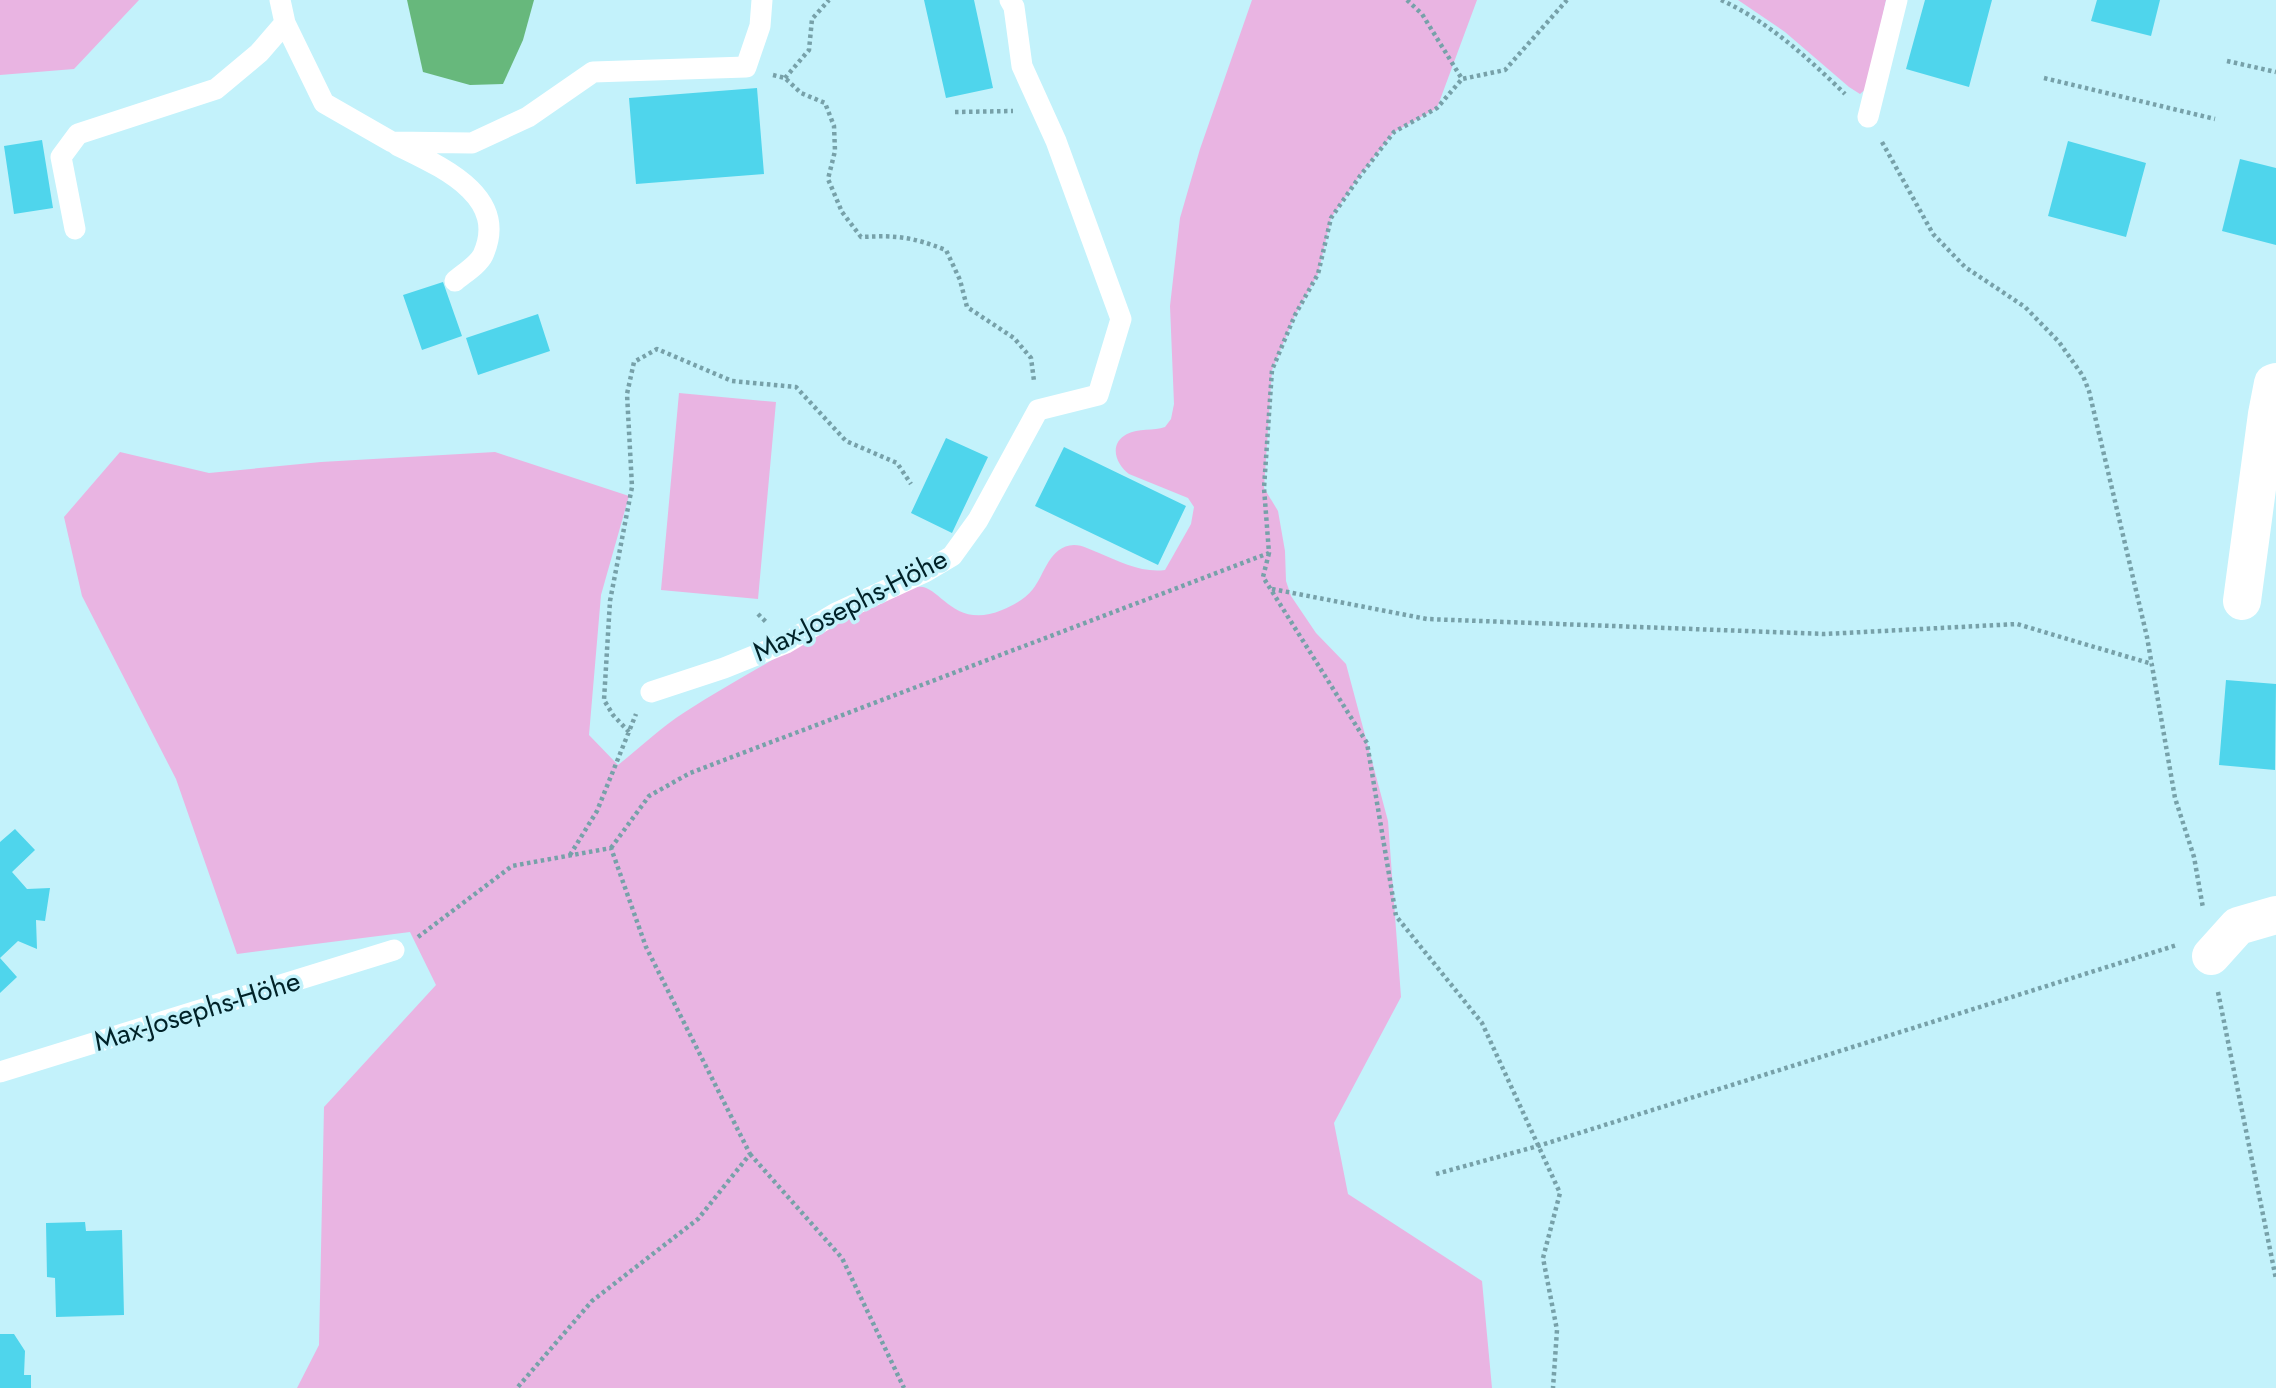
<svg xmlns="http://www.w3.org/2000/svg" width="2276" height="1388" font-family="Jost,sans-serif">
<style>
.green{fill:#e9b4e2}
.water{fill:#67b87c}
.building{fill:#4fd5ec}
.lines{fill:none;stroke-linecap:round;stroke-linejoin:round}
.path{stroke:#77a1a9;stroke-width:4.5;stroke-dasharray:3.5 3.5;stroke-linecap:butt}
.service{stroke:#fff;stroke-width:21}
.minor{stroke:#fff;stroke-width:38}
.labels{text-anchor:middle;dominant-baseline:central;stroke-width:7;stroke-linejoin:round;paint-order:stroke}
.street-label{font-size:28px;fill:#002228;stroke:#c3f2fb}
</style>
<rect width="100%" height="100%" fill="#c3f2fb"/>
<path class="green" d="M0,0H139L74,69L0,75Z
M1252,0H1477L1437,108L1394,132L1360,175L1331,218L1318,274L1295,315L1272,370L1264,488L1278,511L1285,551L1286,581L1291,596L1316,633L1346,664L1388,821L1401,997L1334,1123L1348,1194L1482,1281L1492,1388H297L319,1345L324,1107L436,985L410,932L237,954L176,779L82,596L64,517L120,452L209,473L321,462L495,452L629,496L601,595L589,735L618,765C640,748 661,727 685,712C720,689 758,669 794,647C833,624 873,596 917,587C939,582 952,631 1002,610C1014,605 1025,599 1033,589C1045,574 1049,546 1074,545C1083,545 1091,550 1099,553C1120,562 1142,573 1165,570L1191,524L1194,507L1188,498L1129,474C1116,464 1108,444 1127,434C1138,428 1154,431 1165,427L1171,419L1174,404L1170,306L1180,218L1200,149Z
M1738,0H1886L1868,87L1860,94L1849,87L1785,32Z
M679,393L776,402L758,599L661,590Z"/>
<path class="water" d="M407,0H534L523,40L503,84L470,85L423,72Z"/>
<path class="building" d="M924,0H974L993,88L946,98Z
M1925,0H1992L1969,87L1906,69Z
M2097,0H2160L2151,36L2091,21Z
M757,88L764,174L636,184L629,98Z
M42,140L53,208L14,214L4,146Z
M2068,141L2146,163L2126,237L2048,216Z
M2240,159L2276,168V245L2222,231Z
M443,282L462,336L422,350L403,295Z
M538,314L550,351L478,375L466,338Z
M946,438L988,457L952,533L911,513Z
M1064,447L1186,506L1158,565L1035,506Z
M2226,680L2276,684L2275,770L2219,765Z
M15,829L35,850L12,872L27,889L50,888L45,921L36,920L37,949L18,941L0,958L17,977L0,993V842Z
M85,1222L86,1231L122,1230L124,1315L56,1317L55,1278L47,1277L46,1223Z
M0,1334H14L25,1351L24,1375H31V1388H0Z"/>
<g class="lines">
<path class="path" d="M1407,0L1422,14L1462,79L1505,70L1567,0
M1721,0C1769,22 1808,58 1845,94
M2227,61L2276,72
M773,75L785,78L801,93L825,103L834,126L835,151L828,179L842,212L861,237C898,235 912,237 946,250L960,280L967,307L1014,338L1031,358L1034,381
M785,78L809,50L812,19L829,0
M2044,78L2215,119
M955,112L1013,111
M1882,142L1933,234L1965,267L2025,307L2059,342L2083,376L2089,391L2147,637L2175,798L2194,857L2203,908
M1269,553L1263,577L1367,743L1396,916L1482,1023L1560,1193L1543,1258L1557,1330L1553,1388
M1272,589L1427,619L1825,634L2017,624L2152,664
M758,614L766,622
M629,732L613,715L604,700L610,601L632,487L627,394L634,362L657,349L732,381L796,387L846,441L897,463L911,484
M611,848L649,796L690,773L1269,553L1264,488L1272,370L1295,315L1318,274L1331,218L1360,176L1394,132L1437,108L1462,79
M570,855L597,811L636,714
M418,937L512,866L611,848L646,947L750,1154L698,1219L592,1301L517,1388
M2218,992L2276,1279
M750,1154L842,1258L904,1388
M1436,1174L1538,1146L2177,945"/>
<path class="service" d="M280,0L285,23L324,103L392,142L472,143L528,117L593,72L746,67L760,26L762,0
M1868,117L1897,0
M397,145C439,166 510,195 483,255C478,265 463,274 455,281
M75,229L61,157L78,134L216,89L259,53L285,23
M651,692L724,668L786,643L836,613L925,572L952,556L978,520L1038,410L1098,395L1121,319L1056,141L1022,66L1014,7L1010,0
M0,1072L394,950"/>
<path class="minor" d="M2242,601L2267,414L2273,383L2276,382
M2211,956L2238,926L2276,915"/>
</g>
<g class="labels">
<g class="street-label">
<text transform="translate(850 605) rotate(-27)">Max-Josephs-Höhe</text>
<text transform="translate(197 1011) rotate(-17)">Max-Josephs-Höhe</text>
</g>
</g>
</svg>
